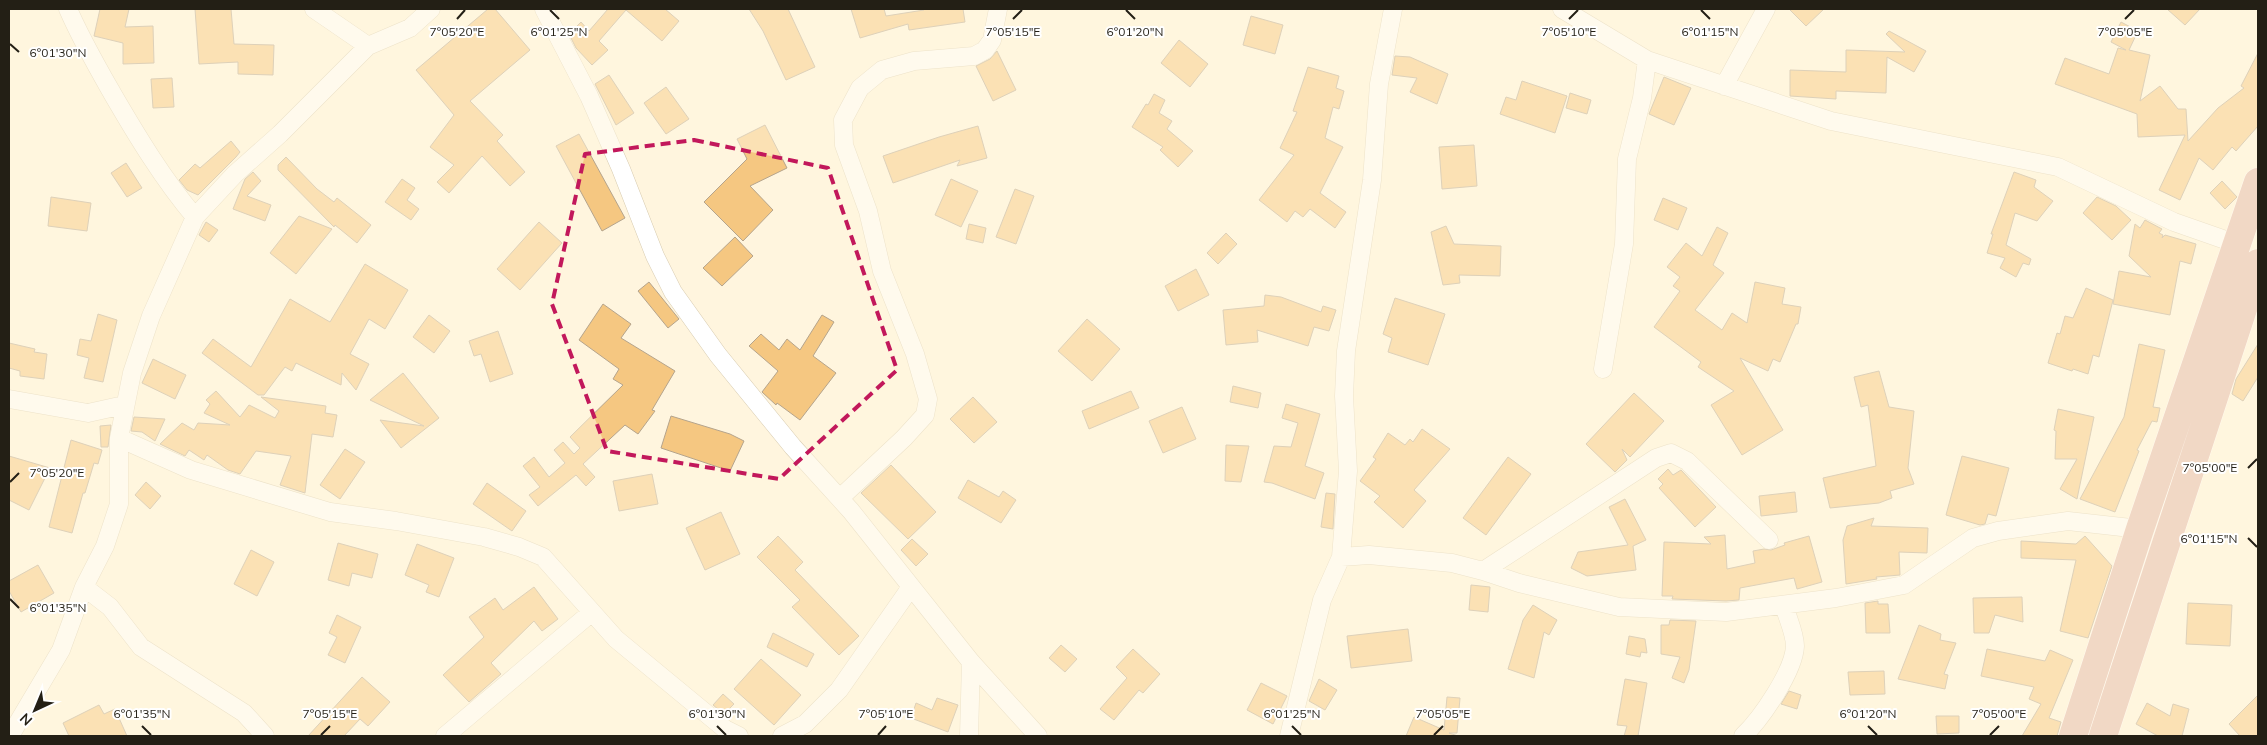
<svg xmlns="http://www.w3.org/2000/svg" width="2267" height="745" font-family="Mulish,sans-serif">
<style>
.building{fill:#f5c781;stroke:#b5a48c}
.lines{fill:none;stroke-linecap:round;stroke-linejoin:round}
.street-casing{stroke:#d8ccb1;stroke-width:19}
.primary-casing{stroke:#fff;stroke-width:29}
.street{stroke:#fff;stroke-width:18}
.primary{stroke:#e1b3a7;stroke-width:28}
.marked{fill:none;stroke:#c2185b;stroke-width:4;stroke-dasharray:10 6;stroke-linejoin:round}
.ticks{fill:none;stroke:#231f15;stroke-width:2}
.ticks-label{font-size:12px;text-anchor:middle;fill:#231f15;stroke:#fff;stroke-width:4;stroke-linejoin:round;paint-order:stroke}
</style>
<rect width="100%" height="100%" fill="#fff5de"/>
<path class="building" d="M100,9H129L125,27L153,26L154,63L123,64V43L94,36Z
M195,9H231L234,44L274,45L273,75L238,74V62L199,64Z
M488,9H495L530,50L470,101L503,135L497,141L525,172L510,186L482,156L449,193L437,182L454,165L430,147L454,115L416,70Z
M608,9H665L679,21L662,41L626,10L599,41L608,50L592,65L576,48L569,34L581,22L589,31Z
M749,9H788L815,67L786,80L763,31Z
M851,9H884L886,16L924,10V9H963L965,22L909,30L908,24L860,38Z
M1789,9H1824L1806,26Z
M2167,9H2200L2185,25Z
M1251,16L1283,25L1275,54L1243,45Z
M2121,22L2138,31L2129,50L2150,55L2140,101L2160,86L2178,109H2186L2188,141L2218,108L2244,88L2241,86L2258,53V126L2236,151L2232,147L2213,170L2199,158L2180,200L2159,190L2185,135L2138,137L2137,114L2055,84L2065,58L2109,74L2118,48L2126,50L2111,42Z
M1889,31L1926,51L1914,72L1887,57L1886,93L1836,91V99L1790,96V70L1846,72V50L1905,52L1886,34Z
M1179,40L1208,64L1190,87L1161,63Z
M997,51L1016,90L993,101L976,66L990,59Z
M1395,56L1410,57L1448,74L1437,104L1410,92L1417,78L1392,75Z
M1308,67L1339,76L1336,88L1344,91L1339,109L1333,107L1325,138L1343,147L1320,193L1346,212L1335,228L1310,209L1303,217L1295,211L1287,222L1259,200L1294,155L1280,148L1297,112L1293,111Z
M609,75L634,113L616,125L595,84Z
M1664,77L1691,88L1674,125L1649,114Z
M172,78L174,107L153,108L151,79Z
M1522,81L1567,96L1555,133L1500,114L1506,97L1516,100Z
M666,87L689,119L666,134L644,103Z
M1570,93L1591,100L1587,114L1566,108Z
M1154,94L1165,100L1159,113L1172,121L1167,129L1193,151L1178,167L1160,150L1163,147L1132,127L1146,104L1148,105Z
M765,125L787,168L750,186L773,210L743,241L704,202L747,159L737,139Z
M978,126L987,158L957,166L960,160L893,183L883,156L939,137Z
M579,134L625,218L602,231L556,146Z
M231,141L240,152L236,157L198,195L187,190L179,180L195,164L200,168Z
M1474,145L1477,186L1442,189L1439,147Z
M286,157L317,189L334,202L337,198L371,225L357,243L335,225L334,227L278,170V165Z
M126,163L142,188L127,197L111,173Z
M253,172L261,181L247,196L271,205L265,221L233,209L245,179Z
M2014,172L2036,180L2034,187L2053,201L2037,221L2015,213L2006,245L2031,259L2029,265L2023,263L2016,277L2000,268L2005,258L1987,253L1993,234H1991Z
M402,179L415,188L407,200L419,209L411,220L385,202Z
M951,179L978,191L961,227L935,215Z
M2222,181L2237,197L2225,209L2210,193Z
M1015,189L1034,196L1016,244L996,237Z
M51,197L91,203L87,231L48,226Z
M2097,197L2116,206L2131,220L2112,240L2083,213Z
M1663,198L1687,208L1678,230L1654,220Z
M299,216L332,229L296,274L270,253Z
M2145,220L2162,229L2159,233L2163,235L2162,238L2165,235L2196,244L2191,264L2180,261L2170,315L2113,304L2119,271L2151,277L2129,256L2135,224L2140,228Z
M206,222L218,230L209,242L199,235Z
M539,222L562,243L520,290L497,269Z
M969,224L986,228L983,243L966,239Z
M1446,226L1454,244L1501,246L1500,276L1459,275L1460,283L1443,285L1431,232Z
M1717,227L1728,233L1713,265L1724,273L1695,310L1722,330L1732,313L1747,323L1755,282L1785,288L1782,304L1801,307L1798,324H1796L1780,362L1773,359L1768,371L1740,358L1783,430L1742,455L1711,405L1734,391L1698,367L1701,362L1654,327L1680,291L1673,286L1680,277L1667,267L1686,243L1702,256Z
M1226,233L1237,244L1218,264L1207,253Z
M735,237L753,256L722,286L703,268Z
M365,264L408,290L385,329L369,319L350,354L369,364L356,390L342,373L341,385L296,363L292,371L285,367L264,395H258L202,353L213,339L251,367L290,299L330,322Z
M1196,269L1209,295L1178,311L1165,286Z
M649,282L679,319L668,328L638,291Z
M2086,288L2113,300L2099,357L2093,355L2088,374L2073,369L2072,371L2048,363L2057,333L2060,334L2065,316L2073,318Z
M1265,295L1281,297L1321,312L1323,306L1336,310L1329,331L1314,327L1308,346L1257,330L1258,342L1226,345L1223,310L1264,306Z
M1395,298L1445,314L1428,365L1388,352L1392,338L1383,334Z
M603,304L631,324L621,338L675,371L652,410L655,411L638,434L625,425L583,464L595,477L586,486L576,475L538,506L529,495L540,487L523,466L534,457L549,477L565,463L554,450L563,442L574,454L580,448L570,437L623,385L613,379L619,369L579,340Z
M98,314L117,320L103,382L84,378L89,358L77,355L80,339L91,341Z
M429,315L450,331L434,353L413,337Z
M822,315L834,322L813,356L836,373L800,420L777,403L776,405L762,392L778,371L749,346L761,334L779,350L787,339L800,350Z
M1087,319L1120,349L1092,381L1058,351Z
M498,331L513,374L490,382L481,354L474,356L469,341Z
M9,343L35,349L34,352L47,354L44,379L20,376V371L9,368Z
M2139,344L2165,350L2153,407L2160,408L2157,422L2152,421L2137,450L2139,451L2115,512L2080,499L2124,417Z
M2258,344V377L2243,401L2232,394L2236,379Z
M153,359L186,375L175,399L142,383Z
M1879,371L1889,407L1914,411L1908,468L1914,484L1890,491L1892,498L1879,503L1830,508L1823,478L1876,466L1868,405L1861,407L1854,377Z
M403,373L439,418L401,448L380,420L424,426L370,400Z
M1233,386L1261,393L1258,408L1230,402Z
M216,391L240,417L249,405L275,418L279,411L261,397L326,406L325,413L337,415L333,437L312,434L305,493L280,485L291,456L256,451L240,474L228,470L207,455L204,460L189,450L185,456L160,444L182,423L194,430L198,423L230,425L204,413L210,404L206,400Z
M1131,391L1139,408L1089,429L1082,411Z
M1634,393L1664,421L1630,457L1622,449L1627,460L1615,472L1586,444Z
M973,397L997,422L974,443L950,419Z
M1286,404L1320,414L1305,466L1324,473L1315,499L1272,483L1264,482L1274,446L1291,447L1298,423L1282,418Z
M1182,407L1196,439L1163,453L1149,421Z
M2058,409L2094,417L2077,499L2060,489L2077,459H2055L2056,431L2054,430Z
M671,416L730,434L744,441L730,471L661,448Z
M134,417L165,419L155,441L142,432L131,431Z
M111,425L108,447H101L100,426Z
M1422,429L1450,449L1414,490L1426,501L1403,528L1374,502L1380,496L1360,481L1376,459L1373,457L1388,433L1405,445L1410,439L1413,442Z
M71,440L102,450L98,464L94,463L85,493H83L72,533L49,527Z
M1226,445L1249,446L1241,482L1225,481Z
M345,449L365,462L340,499L320,485Z
M9,456L50,468L29,510L9,500Z
M1962,456L2009,468L1996,516L1988,514L1985,524L1980,525L1946,515Z
M1508,457L1531,474L1486,535L1463,518Z
M891,465L936,512L908,539L861,493Z
M1668,469L1673,475L1681,470L1716,507L1695,527L1659,488L1663,484L1658,479Z
M652,474L658,504L619,511L613,481Z
M968,480L999,497L1003,491L1016,500L1001,523L958,498Z
M146,482L161,496L150,509L135,495Z
M487,483L526,511L512,531L473,504Z
M1795,492L1797,512L1761,516L1759,496Z
M1326,493L1335,494L1333,529L1321,527Z
M1625,499L1646,540L1633,546L1636,570L1587,576L1571,568L1578,552L1628,545L1609,507Z
M721,512L740,554L705,570L686,528Z
M1874,518L1871,526L1928,528L1927,553L1899,552L1900,575L1876,577L1877,579L1846,584L1843,540L1847,526Z
M1725,535L1727,569L1755,563L1753,551L1764,549L1771,550L1785,545L1784,543L1809,536L1822,582L1797,589L1794,578L1740,588L1739,600L1726,601L1672,599L1673,596H1662L1664,542L1711,544L1704,537Z
M778,536L803,562L795,570L859,636L839,655L792,607L800,600L757,557Z
M2085,536L2112,566L2088,638L2060,631L2076,560L2021,558V541L2076,544Z
M912,539L928,554L916,566L901,550Z
M338,543L378,554L372,578L352,573L349,586L328,580Z
M417,544L454,558L439,597L426,592L429,585L405,575Z
M251,550L274,562L257,596L234,584Z
M38,565L54,593L21,612L9,591V581Z
M1471,585L1490,587L1488,612L1469,610Z
M534,587L558,619L542,631L534,621L491,663L501,674L469,702L443,675L484,637L469,617L495,598L503,610Z
M2022,597L2023,622L1995,615L1989,633H1974L1973,598Z
M1878,601V604H1888L1890,633H1866L1865,603Z
M2188,603L2232,605L2230,646L2186,644Z
M1533,605L1557,620L1549,635L1544,632L1534,678L1508,669L1523,620Z
M337,615L361,627L345,663L328,655L337,637L329,633Z
M1670,620L1696,621L1689,670L1684,683L1672,678L1680,657L1661,654V625H1669Z
M1919,625L1941,634L1940,640L1956,643L1944,674L1948,675L1945,689L1898,679Z
M1408,629L1412,661L1351,668L1347,636Z
M773,633L814,654L807,667L767,647Z
M1629,636L1645,639L1647,653L1641,652L1640,657L1626,654Z
M1061,645L1077,659L1065,672L1049,658Z
M1133,649L1160,674L1143,693L1139,690L1114,720L1100,709L1127,678L1116,667Z
M1987,649L2045,661L2050,650L2073,660L2049,718L2061,722L2057,736H2022L2041,704L2029,699L2034,687L1981,676Z
M761,659L801,695L774,725L734,689Z
M1884,671L1885,694L1850,695L1848,672Z
M362,677L390,702L368,726L360,719L344,736H308Z
M1319,679L1337,690L1325,710L1309,701Z
M1625,679L1647,683L1638,736H1624L1627,726L1617,725Z
M1261,683L1287,696L1273,724L1247,710Z
M1789,691L1801,695L1797,709L1781,704Z
M723,694L734,704L724,714L713,705Z
M2258,695V736H2240L2229,724Z
M1447,697L1460,698L1457,733H1449L1458,736H1406L1414,717L1444,730Z
M937,698L958,705L948,732L911,718L916,703L932,710Z
M2147,703L2170,716L2173,704L2189,709L2182,736H2158L2136,724Z
M99,705L104,714L115,709L127,736H69L63,723Z
M1936,716H1959V733L1937,734Z"/>
<g class="lines">
<g class="street-casing">
<path id="street" d="M68,9C81,39 96,65 112,93C137,136 163,179 195,217
M314,9L368,46
M544,9L589,96L621,169L655,256L673,292L718,355L793,447L851,511L971,662L1038,736
M1562,9L1647,60L1831,121L2058,167L2174,222L2237,244
M1724,86L1766,9
M1603,369L1624,244L1627,159L1642,98L1647,60
M9,399L88,413L124,405
M119,438L191,470L330,512L396,521L484,537L519,547L543,557L616,639L725,729L739,736
M840,498L904,438L925,415L928,399L915,354L882,271L868,211L844,145L843,120L860,88L882,70L914,61L974,56L985,50L992,40L998,9
M1341,557L1369,555L1452,563L1483,571L1519,583L1619,607L1726,612L1836,598L1904,585L1973,538L1998,531L2068,521L2140,529
M1483,571L1656,458L1671,453L1687,461L1769,540
M84,587L110,607L141,647L244,713L265,736
M10,736L61,650L84,587L105,546L119,504V438L132,373L151,316L195,217L235,174L280,134L368,46L410,28L431,9
M445,736L592,612
M782,736L805,724L839,690L911,587
M969,736L971,662
M1289,736L1322,600L1341,557L1348,471L1344,396L1346,351L1372,180L1379,84L1393,9
M1743,736C1761,719 1794,671 1795,646C1795,633 1787,617 1784,605"/>
</g>
<g class="primary-casing">
<path id="primary" d="M2073,736L2140,529L2258,182
M2103,736L2258,263"/>
</g>
<use href="#street" class="street"/>
<use href="#primary" class="primary"/>
</g>
<path d="M0 0H2267V745H0ZM694,140L828,168L897,370L779,479L607,451L552,304L585,154Z" fill="#fff5de" fill-opacity=".55" fill-rule="evenodd"/>
<path class="marked" d="M694,140L828,168L897,370L779,479L607,451L552,304L585,154Z"/>
<path class="ticks" d="M550,10L559,19M1126,10L1135,19M1701,10L1710,19M457,19L465,10M1013,19L1022,10M1569,19L1578,10M2125,19L2134,10M10,44L19,52M2248,468L2257,459M10,482L19,473M2248,538L2257,547M10,599L19,608M142,726L151,735M717,726L726,735M1292,726L1301,735M1868,726L1877,735M321,735L330,726M878,735L886,726M1434,735L1443,726M1990,735L1999,726"/>
<g class="ticks-label">
<text x="559" y="36">6°01'25"N</text>
<text x="1710" y="36">6°01'15"N</text>
<text x="1135" y="36">6°01'20"N</text>
<text x="1013" y="36">7°05'15"E</text>
<text x="1569" y="36">7°05'10"E</text>
<text x="457" y="36">7°05'20"E</text>
<text x="2125" y="36">7°05'05"E</text>
<text x="58" y="57">6°01'30"N</text>
<text x="2210" y="472">7°05'00"E</text>
<text x="57" y="477">7°05'20"E</text>
<text x="2209" y="543">6°01'15"N</text>
<text x="58" y="612">6°01'35"N</text>
<text x="330" y="718">7°05'15"E</text>
<text x="886" y="718">7°05'10"E</text>
<text x="1443" y="718">7°05'05"E</text>
<text x="1999" y="718">7°05'00"E</text>
<text x="142" y="718">6°01'35"N</text>
<text x="717" y="718">6°01'30"N</text>
<text x="1292" y="718">6°01'25"N</text>
<text x="1868" y="718">6°01'20"N</text>
</g>
<rect width="2267" height="745" fill="none" stroke="#231f15" stroke-width="20"/>
<g transform="translate(35 710) rotate(224)" stroke="#ffffff" stroke-width="4" paint-order="stroke">
<path d="M0-4L9 19L0 12L-9 19Z" fill="#231f15"/>
<text y="-8" font-size="14" font-weight="bold" text-anchor="middle" fill="#231f15">N</text>
</g>
</svg>
